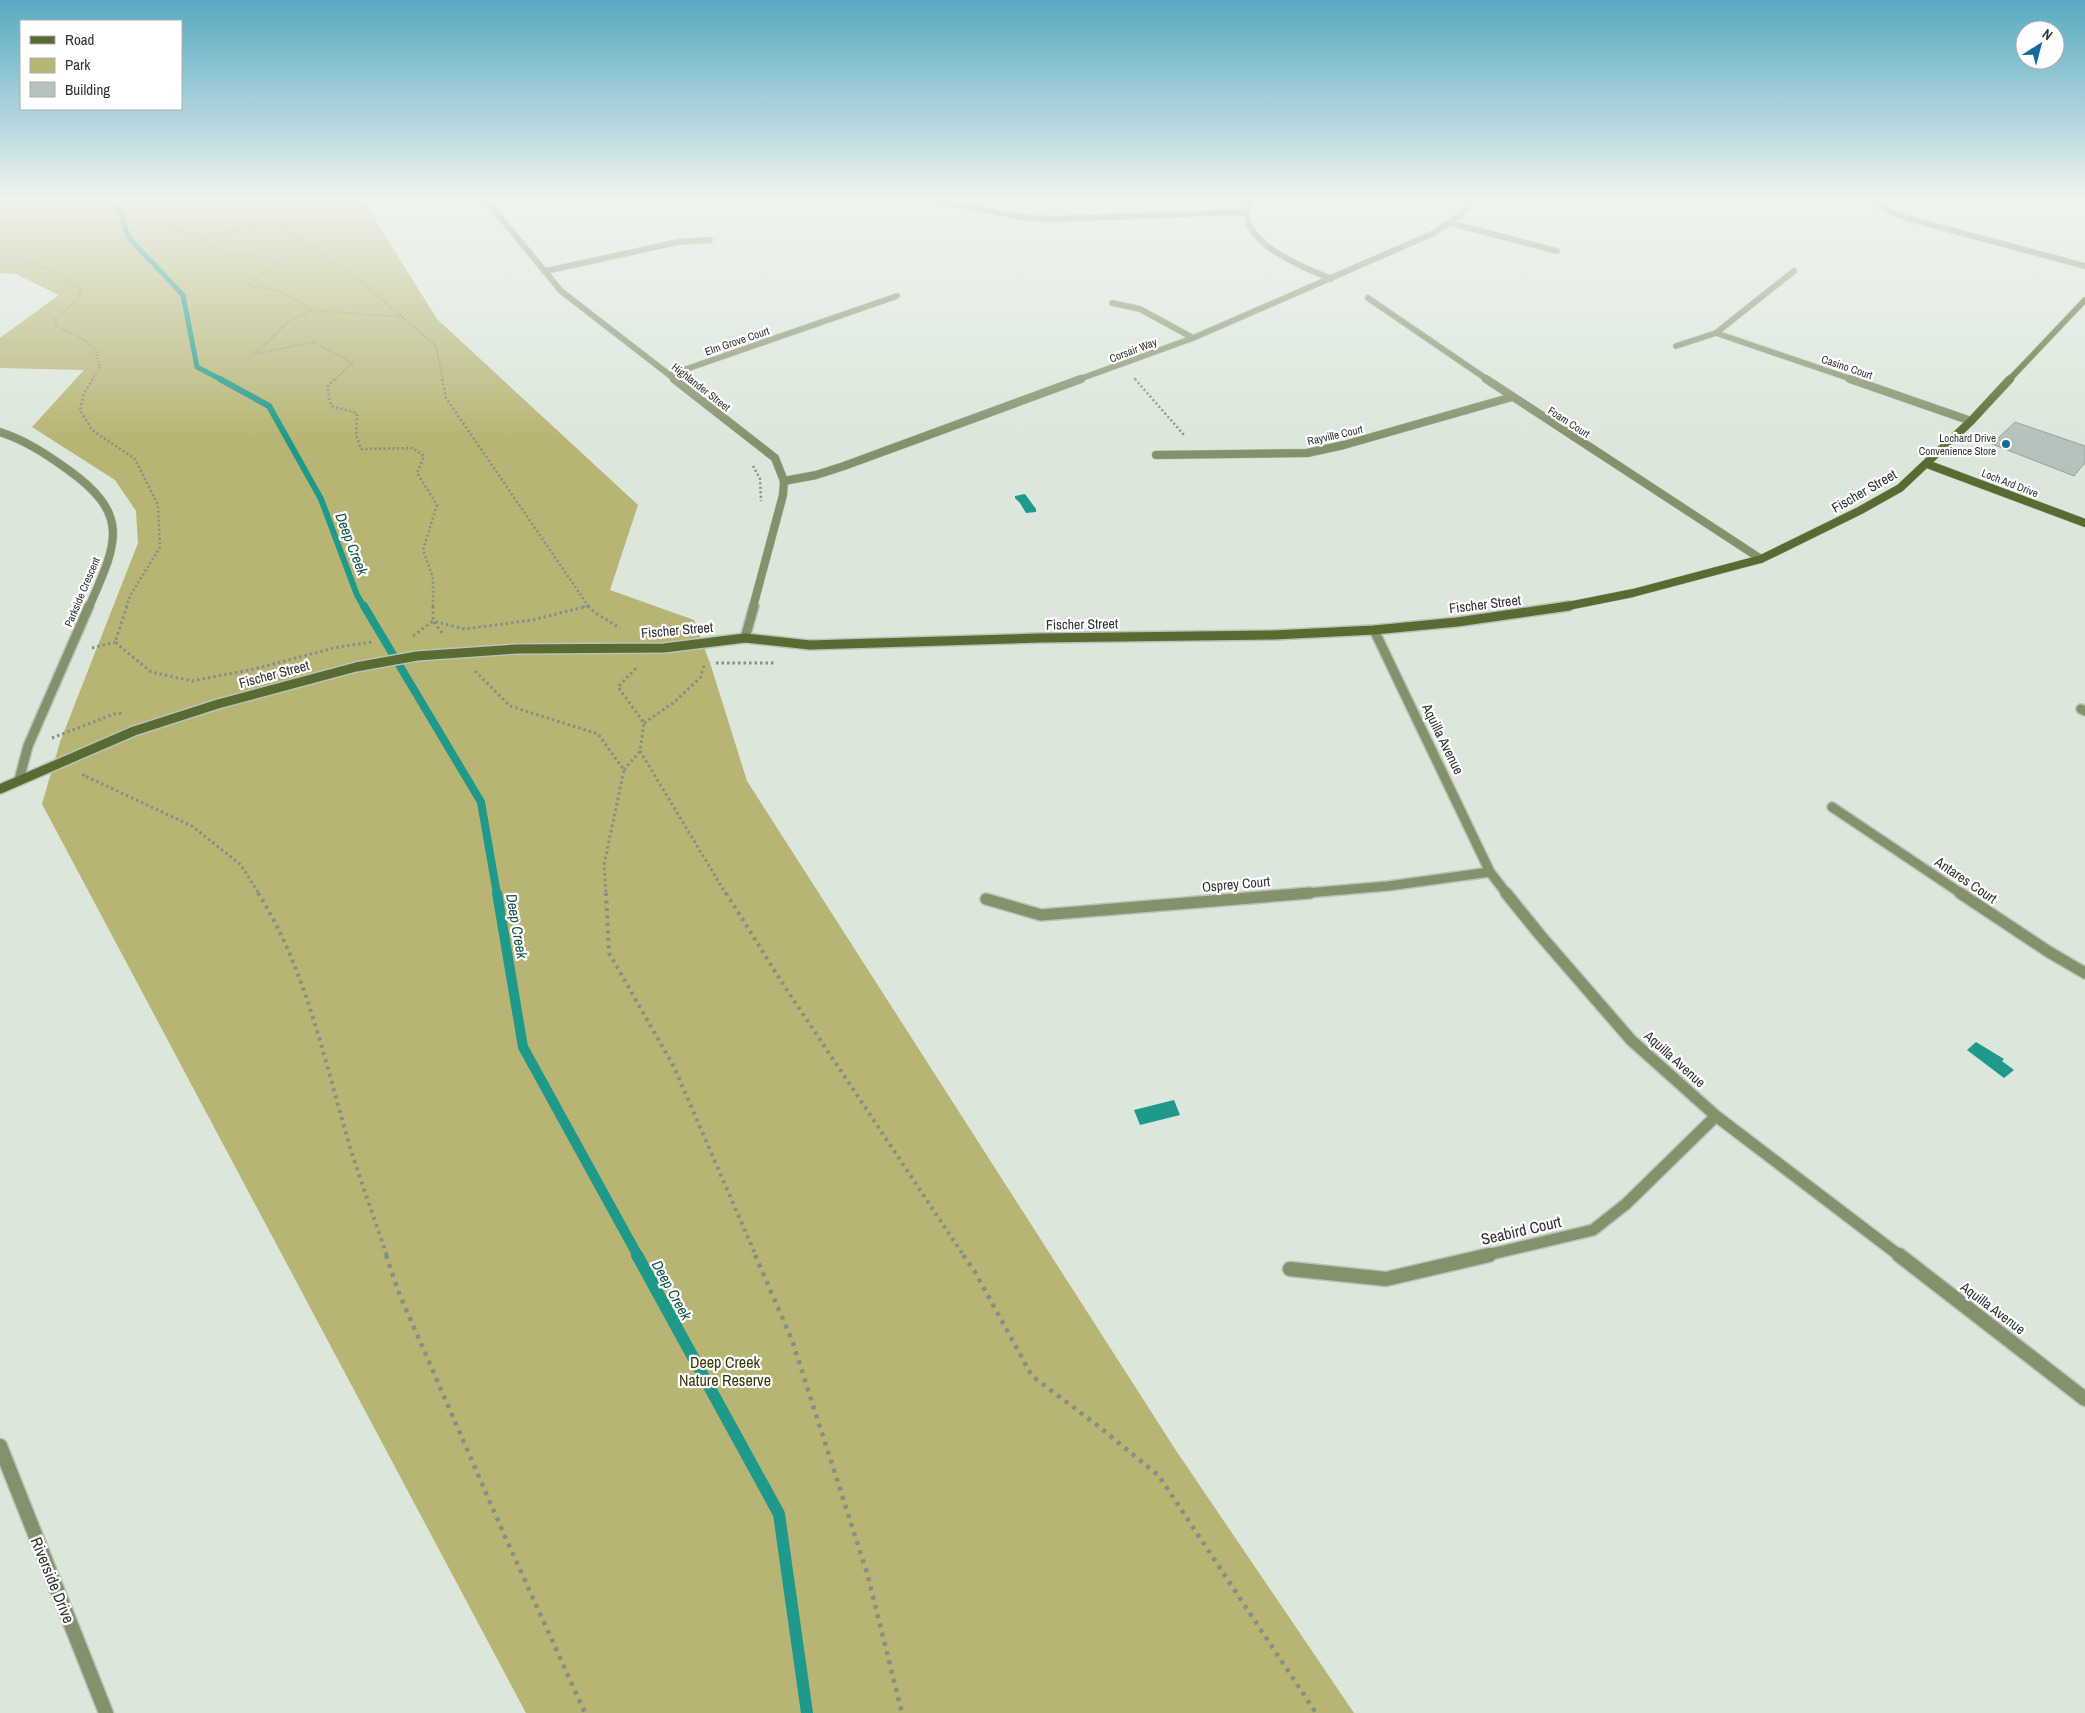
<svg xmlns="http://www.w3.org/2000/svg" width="2085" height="1713" font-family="'Archivo Narrow',sans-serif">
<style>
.green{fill:#b8b474}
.water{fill:#1e998a}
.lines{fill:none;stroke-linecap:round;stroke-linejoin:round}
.stream-far4{stroke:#1e998a;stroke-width:5}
.stream-far3{stroke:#1e998a;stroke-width:6}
.stream-far2{stroke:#1e998a;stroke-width:8}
.stream-far1{stroke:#1e998a;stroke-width:10}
.stream{stroke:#1e998a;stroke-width:12}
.building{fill:#b3c3bb;stroke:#94a49c}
.street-far4-casing{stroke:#b9c3b8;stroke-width:7}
.street-far3-casing{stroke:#b9c3b8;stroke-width:9}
.street-far2-casing{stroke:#b9c3b8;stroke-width:12}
.street-far1-casing{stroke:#b9c3b8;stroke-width:14}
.street-casing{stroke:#b9c3b8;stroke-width:17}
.secondary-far2-casing{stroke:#b9c3b8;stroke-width:7}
.secondary-far1-casing{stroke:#b9c3b8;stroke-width:9}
.secondary-casing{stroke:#b9c3b8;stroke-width:12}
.path-far4{stroke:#878f86;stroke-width:2;stroke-dasharray:1 2;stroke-linecap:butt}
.path-far3{stroke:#878f86;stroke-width:2.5;stroke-dasharray:2 2.5;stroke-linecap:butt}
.path-far2{stroke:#878f86;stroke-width:3;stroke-dasharray:2.5 3;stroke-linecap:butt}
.path-far1{stroke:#878f86;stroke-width:4;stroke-dasharray:3 4.5;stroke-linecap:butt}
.path{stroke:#878f86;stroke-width:4.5;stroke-dasharray:4 5.5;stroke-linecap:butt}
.street-far4{stroke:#84926c;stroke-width:5.5}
.street-far3{stroke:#84926c;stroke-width:8}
.street-far2{stroke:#84926c;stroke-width:9}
.street-far1{stroke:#84926c;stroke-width:11}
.street{stroke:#84926c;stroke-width:14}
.secondary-far2{stroke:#586b30;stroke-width:5.5}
.secondary-far1{stroke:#586b30;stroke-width:8}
.secondary{stroke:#586b30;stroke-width:9}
.poi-dot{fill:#156a9b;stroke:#fff;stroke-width:2}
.labels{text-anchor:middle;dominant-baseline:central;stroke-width:4.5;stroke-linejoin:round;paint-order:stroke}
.far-street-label{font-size:11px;fill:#2f342f;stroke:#fff}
.far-poi-label{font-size:11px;fill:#2f342f;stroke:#fff;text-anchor:end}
.street-label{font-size:14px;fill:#2f342f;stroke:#fff}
.water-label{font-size:15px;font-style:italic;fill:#15544c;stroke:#fff}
.near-street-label{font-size:16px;fill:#2f342f;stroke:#fff}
.near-park-label{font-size:16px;fill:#3a3708;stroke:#fff}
</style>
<rect width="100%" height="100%" fill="#dbe7da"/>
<path class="green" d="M0,200H363L437,319L638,505L610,590L694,620L711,666L747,781L1175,1449L1354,1713H526L42,804L60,742L138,543L136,511L115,480L32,427L84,370L0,368V338L59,295L16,274L0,273Z"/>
<path class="water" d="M1025,494L1036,509V512L1026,513L1020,503L1015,498V496Z
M1976,1042L2004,1059L2002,1061L2014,1070L2004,1078L1967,1050Z
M1174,1100L1180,1115L1140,1125L1134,1110Z"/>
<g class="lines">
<path class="stream-far4" d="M115,200L129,238L183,295L197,367L222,380"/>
<path class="stream-far3" d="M220,379L269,406L321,499L357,595L364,607"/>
<path class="stream-far2" d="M364,606L481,802L497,894"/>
<path class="stream-far1" d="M497,893L523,1047L638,1256"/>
<path class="stream" d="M637,1255L779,1514L807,1713"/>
</g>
<path class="building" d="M2015,422L2085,446V463L2074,476L1992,444Z"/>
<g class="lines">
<g class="street-far4-casing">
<path id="street-far4" d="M486,200L561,291L676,380
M933,200L1027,218L1052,219L1246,212
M1251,200C1250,205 1247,210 1247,215C1249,247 1306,268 1331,279
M1870,200L1895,214L1910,219L2085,266
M1450,223L1557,251
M546,271L678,242L710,240
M1368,298L1488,380
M1112,303L1140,309L1193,338
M1716,333L1794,271
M1676,346L1716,333L1854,380
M669,375L897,296
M1077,380L1193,338L1434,233L1461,214L1472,200"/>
</g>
<g class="street-far3-casing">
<path id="street-far3" d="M674,379L775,458L784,481L783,495L753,607
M1486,379L1761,559
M1850,379L1971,421
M0,432C25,440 46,454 67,469C132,515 117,543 89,607
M1156,455L1307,453L1344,445L1512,397
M784,481L816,475L844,466L1081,379"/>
</g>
<g class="street-far2-casing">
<path id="street-far2" d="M1374,630L1490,872L1507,894
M745,638L754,606
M2081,709L2085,711
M19,780L28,746L89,606
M1832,807L1962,894
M1295,894L1388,886L1490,872"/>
</g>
<g class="street-far1-casing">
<path id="street-far1" d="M1506,893L1540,935L1631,1040L1716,1116L1900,1256
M1960,893L2049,952L2085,973
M986,899L1041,915L1310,893
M1483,1256L1593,1230L1626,1204L1716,1116"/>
</g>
<g class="street-casing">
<path id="street" d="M1899,1255L2085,1399
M1290,1269L1386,1279L1489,1255
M0,1446L106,1713"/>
</g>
<g class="secondary-far2-casing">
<path id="secondary-far2" d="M2009,380L2085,300"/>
</g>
<g class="secondary-far1-casing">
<path id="secondary-far1" d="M1927,464L2085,523
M1563,607L1633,593L1761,559L1859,511L1900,488L1971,421L2010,379"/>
</g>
<g class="secondary-casing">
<path id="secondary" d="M0,789L134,731L218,704L356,667L417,656L516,649L664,648L745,638L810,645L1039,638L1274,635L1374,630L1457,622L1569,606"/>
</g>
<path class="path-far4" d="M209,200L180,212L169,228L204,238L220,252L265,257L276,263L249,285L282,292L311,309
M258,200L255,207L262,213L359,280L436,346L443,380
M204,238L270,220
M0,257C31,260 57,272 82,289L76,300L55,320L57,327L80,337L96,349L100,369L92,380
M1134,378L1136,380
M334,380L352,363L314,342L255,354L288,322L311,310L403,317"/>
<path class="path-far3" d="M93,379L84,393L80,410L92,430L135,459L158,505L160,547L130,596L126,607
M335,379L327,387L331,406L357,413L356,435L361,449L413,448L424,456L417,473L437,505L423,550L433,578V607
M442,379L446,398L589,607
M1135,379L1184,435
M753,466L760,479L761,501
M583,607L588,606"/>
<path class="path-far2" d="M127,606L115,642L151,672L192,681L254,669L338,647L372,642
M433,606V621L443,634
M588,606L594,612L620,628
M413,636L433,621L465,629L532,620L588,606
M92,648L115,642
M716,663H774
M475,671L510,706L598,734L624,770L604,865L606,894
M644,723L673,703L700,678L705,663
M52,738L114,714L124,713
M640,751L726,894
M624,770L640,751L644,723L618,687L637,667
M85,775H83L192,826L241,865L259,894"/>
<path class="path-far1" d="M258,893C303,964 322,1049 345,1130C357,1172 373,1214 387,1256
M606,893L609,953L674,1067L756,1256
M726,893L783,984L964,1256"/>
<path class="path" d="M386,1255L399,1293L503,1532L585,1713
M755,1255L792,1340L867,1573L902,1713
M963,1255L975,1272L1032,1376L1097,1425L1159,1476L1316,1713"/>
<use href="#street-far4" class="street-far4"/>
<use href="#street-far3" class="street-far3"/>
<use href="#street-far2" class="street-far2"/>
<use href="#street-far1" class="street-far1"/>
<use href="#street" class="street"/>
<use href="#secondary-far2" class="secondary-far2"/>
<use href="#secondary-far1" class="secondary-far1"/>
<use href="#secondary" class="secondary"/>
</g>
<linearGradient id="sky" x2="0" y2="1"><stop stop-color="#57a9c2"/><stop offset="0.45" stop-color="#eff4ee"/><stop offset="1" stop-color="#eff4ee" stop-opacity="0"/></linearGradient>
<rect width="2085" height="440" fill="url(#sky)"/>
<circle class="poi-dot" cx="2006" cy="444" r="5"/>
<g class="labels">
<g class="far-street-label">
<text transform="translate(737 341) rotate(-19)">Elm Grove Court</text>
<text transform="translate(1133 350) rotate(-21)">Corsair Way</text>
<text transform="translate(1847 367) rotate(19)">Casino Court</text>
<text transform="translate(701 387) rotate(38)">Highlander Street</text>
<text transform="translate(1569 422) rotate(33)">Foam Court</text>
<text transform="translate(1335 435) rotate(-13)">Rayville Court</text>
<text transform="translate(2010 483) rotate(21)">Loch Ard Drive</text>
<text transform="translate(82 592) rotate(-67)">Parkside Crescent</text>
</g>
<g class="far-poi-label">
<text x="1996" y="438">Lochard Drive<tspan x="1996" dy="13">Convenience Store</tspan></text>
</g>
<g class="street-label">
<text transform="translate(1864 491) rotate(-30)">Fischer Street</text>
<text transform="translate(1485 604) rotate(-7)">Fischer Street</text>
<text transform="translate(1082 624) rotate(-1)">Fischer Street</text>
<text transform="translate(677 630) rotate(-5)">Fischer Street</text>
<text transform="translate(274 674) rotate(-15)">Fischer Street</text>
<text transform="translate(1443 739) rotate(64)">Aquilla Avenue</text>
<text transform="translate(1966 880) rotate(34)">Antares Court</text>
<text transform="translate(1236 884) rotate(-5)">Osprey Court</text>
<text transform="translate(1675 1059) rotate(42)">Aquilla Avenue</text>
<text transform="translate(1993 1308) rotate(37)">Aquilla Avenue</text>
</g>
<g class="water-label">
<text transform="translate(352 544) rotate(69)">Deep Creek</text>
<text transform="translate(517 926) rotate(80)">Deep Creek</text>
<text transform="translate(672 1290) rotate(61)">Deep Creek</text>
</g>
<g class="near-street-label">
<text transform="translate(1521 1230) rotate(-13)">Seabird Court</text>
<text transform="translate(53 1580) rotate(68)">Riverside Drive</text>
</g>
<g class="near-park-label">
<text x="725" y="1362">Deep Creek<tspan x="725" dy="18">Nature Reserve</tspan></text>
</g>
</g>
<rect x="20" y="20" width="162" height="90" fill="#ffffff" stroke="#acaeac"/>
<rect x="30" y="36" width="25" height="8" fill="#586b30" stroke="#acaeac"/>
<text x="65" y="45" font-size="15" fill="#2f342f">Road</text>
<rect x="30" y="58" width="25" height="15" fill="#b8b474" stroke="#acaeac"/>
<text x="65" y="70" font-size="15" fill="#2f342f">Park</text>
<rect x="30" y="82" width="25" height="15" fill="#b3c3bb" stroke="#acaeac"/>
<text x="65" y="95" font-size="15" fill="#2f342f">Building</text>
<g transform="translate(2040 45) rotate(36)"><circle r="24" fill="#ffffff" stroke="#acaeac"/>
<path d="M0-4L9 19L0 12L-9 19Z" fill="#156a9b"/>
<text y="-8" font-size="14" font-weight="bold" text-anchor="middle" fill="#2f342f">N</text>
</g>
</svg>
